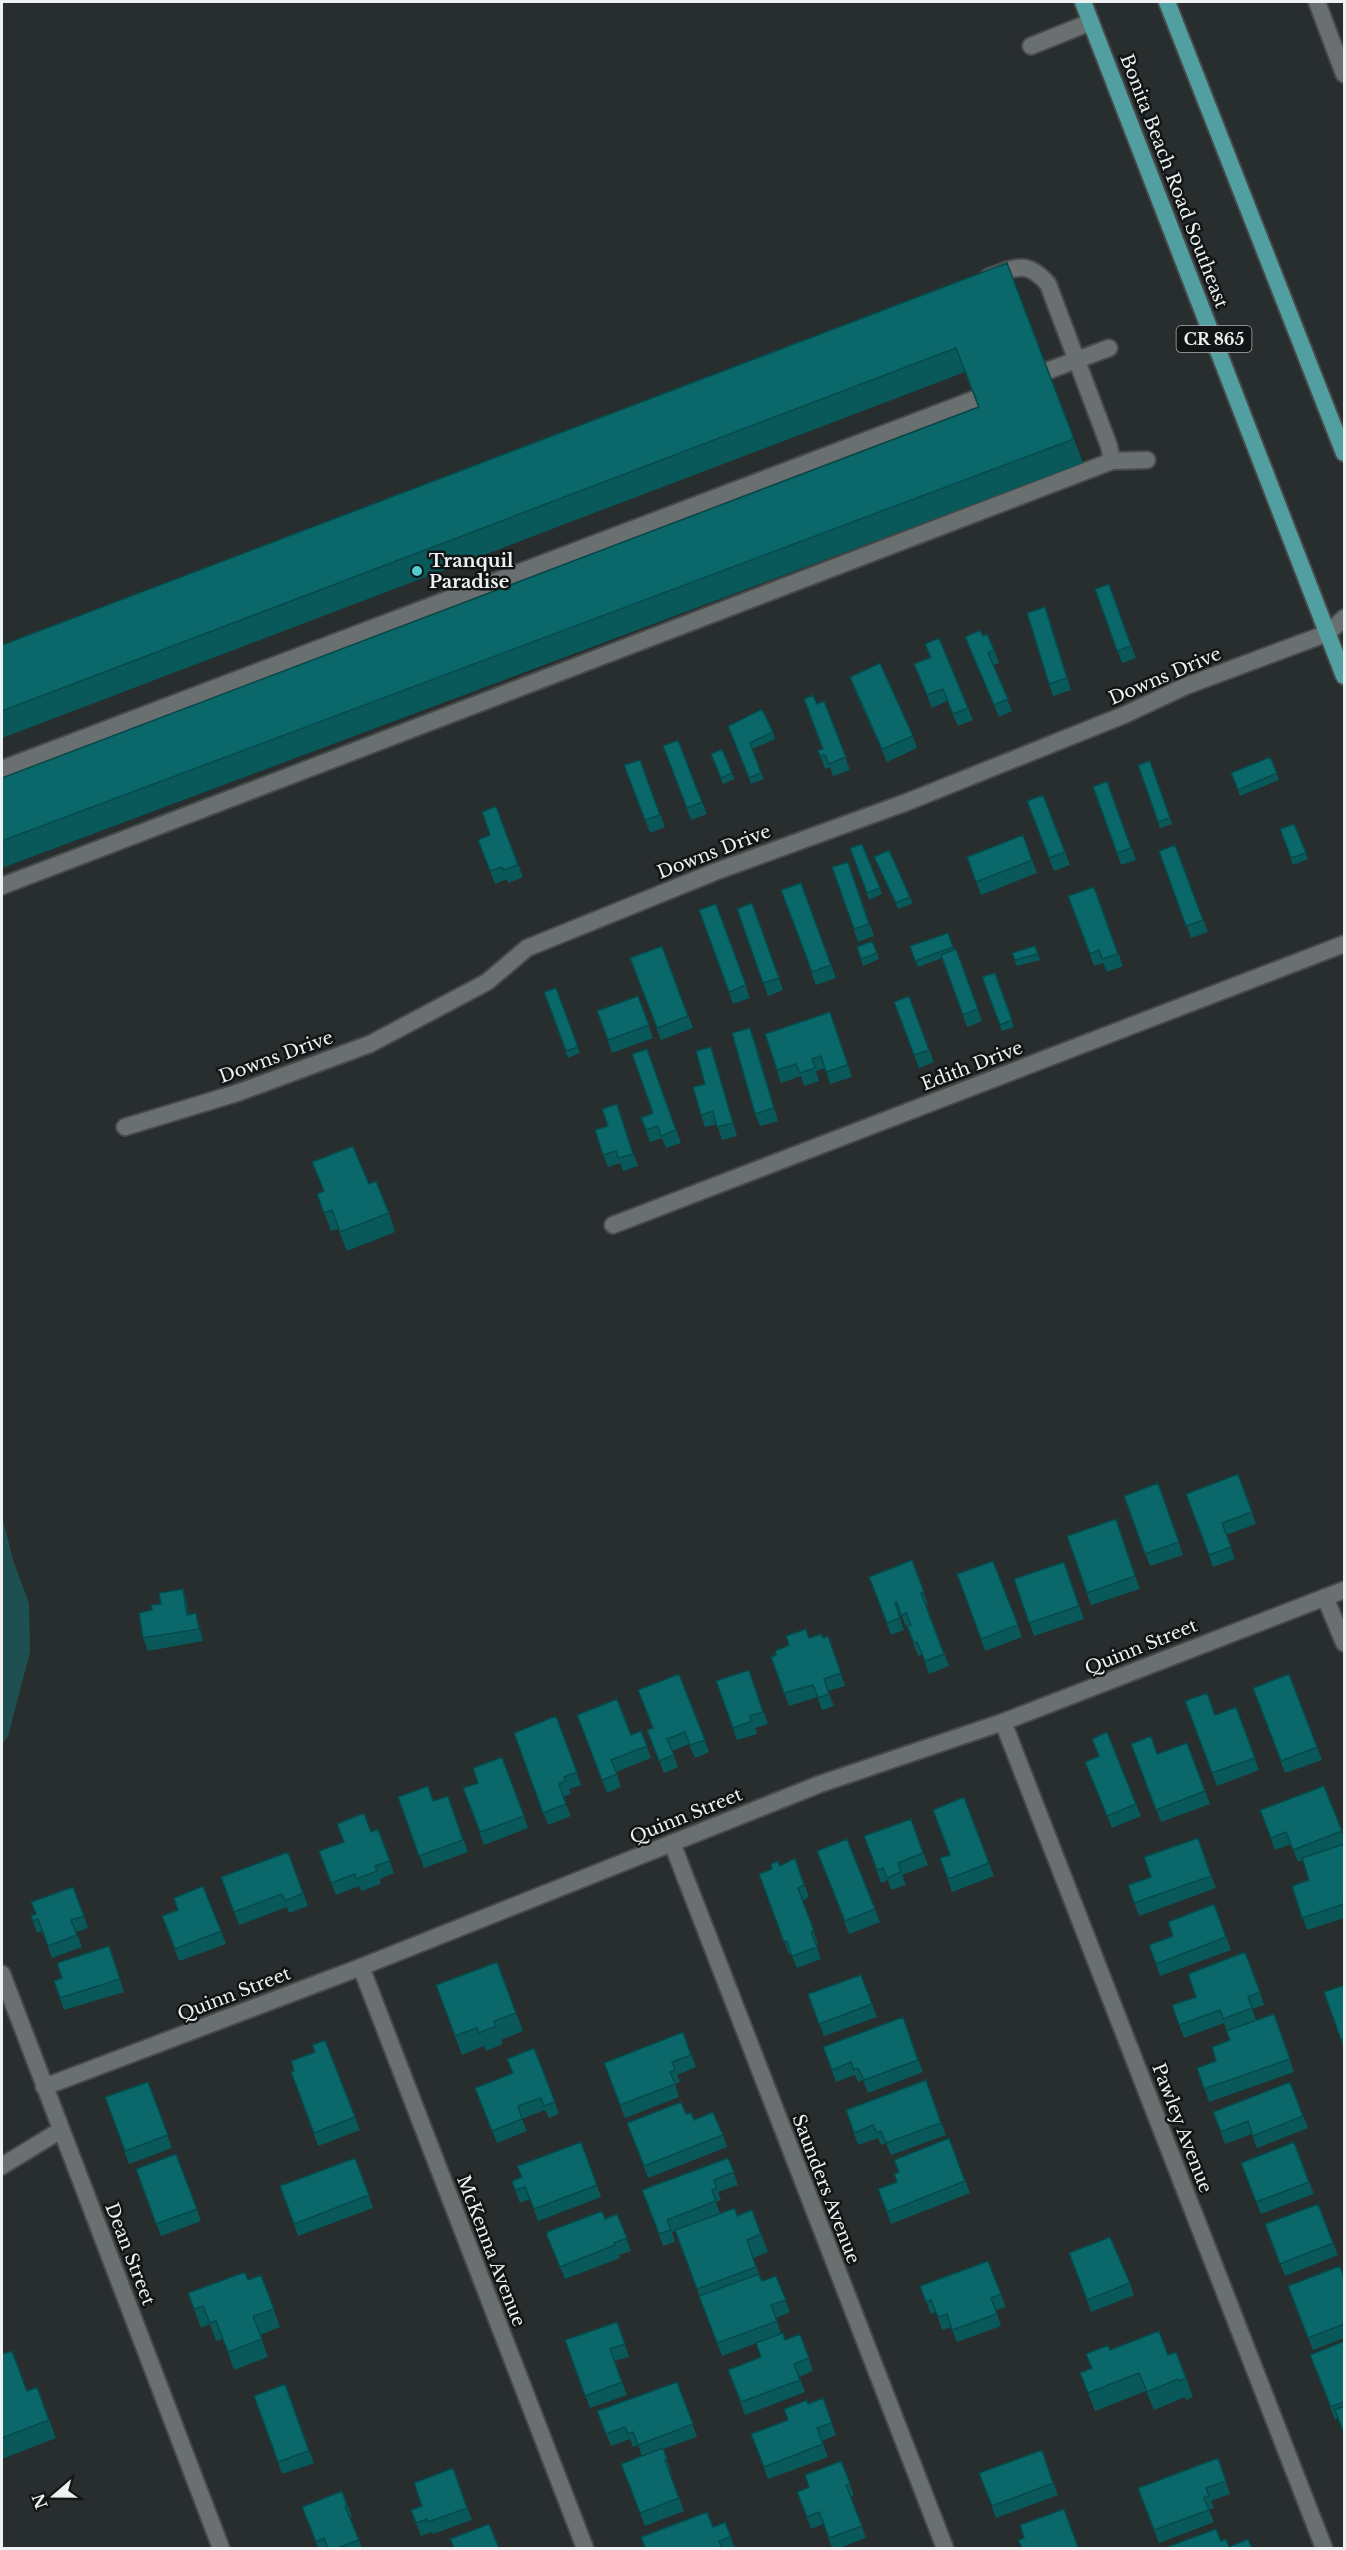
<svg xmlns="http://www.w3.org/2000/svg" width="1346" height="2550" font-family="'Libre Baskerville',serif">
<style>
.green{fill:#1f5051}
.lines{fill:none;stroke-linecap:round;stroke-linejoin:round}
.service-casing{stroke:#464a4a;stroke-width:20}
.minor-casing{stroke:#464a4a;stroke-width:20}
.primary-casing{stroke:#464a4a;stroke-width:20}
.service{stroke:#6a7070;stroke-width:16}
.minor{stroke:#6a7070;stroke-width:16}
.primary{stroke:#529fa1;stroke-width:16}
.wall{fill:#09595b}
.shaded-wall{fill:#07494a}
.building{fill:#0a686a;stroke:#07494a;stroke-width:1.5}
.poi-dot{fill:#52ccd0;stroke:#121515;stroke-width:2}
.labels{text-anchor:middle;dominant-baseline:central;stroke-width:5;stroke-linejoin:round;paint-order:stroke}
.shield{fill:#121515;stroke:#acafaf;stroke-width:1.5}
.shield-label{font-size:16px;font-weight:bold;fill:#eef1f1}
.street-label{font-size:18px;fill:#eef1f1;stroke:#121515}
.poi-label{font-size:18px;font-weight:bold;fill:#eef1f1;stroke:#121515;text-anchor:start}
</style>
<rect width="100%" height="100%" fill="#282d2d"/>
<path class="green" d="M2,1516L13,1560L29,1603L30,1652L8,1736L2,1744Z"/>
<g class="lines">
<g class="service-casing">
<path id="service" d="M1317,2L1344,74
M1031,46L1091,22
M1028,378L1109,348
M1112,461L1147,460
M2,769L996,391
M2,886L1112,461L1109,446L1048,284C1027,260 1016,267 989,277
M2,2166L61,2130"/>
</g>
<g class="minor-casing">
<path id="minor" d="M125,1127L237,1093L370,1044L487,982L527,948L717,871L907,802L1124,715L1186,686L1328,633L1344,618
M613,1225L1344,944
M1325,1597L1344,1643
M1003,1722L1324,2548
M672,1843L945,2548
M361,1967L585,2548
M2,1974L221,2548
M44,2087L361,1967L820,1784L1003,1722L1344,1590"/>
</g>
<g class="primary-casing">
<path id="primary" d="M1083,2L1344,676
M1167,2L1344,453"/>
</g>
<use href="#service" class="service"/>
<use href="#minor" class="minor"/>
<use href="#primary" class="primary"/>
</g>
<path class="wall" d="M1007,263L1083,463L2,868V778L978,407L965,372L2,738V645Z
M1109,584L1136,658L1122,663L1095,589Z
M1050,620L1071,690L1053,696L1049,684Z
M983,636L994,650L999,663L993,665L1012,711L999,717L965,637Z
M925,644L968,708L973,720L958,726L947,701L932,708L914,664L930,658Z
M850,677L913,736L917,748L887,762L854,689Z
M824,701L850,770L833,776L830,767L825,769L818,750L823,749L817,704Z
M728,726L773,732L775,739L752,749L764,779L751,784Z
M678,740L707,814L691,820L663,746Z
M711,754L732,773L735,779L723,784Z
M1270,757L1279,780L1240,796L1231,773Z
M640,760L665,827L650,833L624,765Z
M1150,761L1172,824L1160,828L1138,765Z
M1107,781L1136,860L1121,865L1093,787Z
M1043,795L1070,865L1054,871L1027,801Z
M496,806L523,877L508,883L507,879L495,884L478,840L490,835Z
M1294,824L1308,859L1293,865L1280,829Z
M1023,835L1037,873L981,895L967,857Z
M862,844L882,894L869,900L850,848Z
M1175,845L1208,932L1191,938L1159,851Z
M874,857L910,897L913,903L898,909Z
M848,862L874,936L858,942L832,867Z
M801,883L836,978L816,985L781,890Z
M1094,887L1123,966L1107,972L1103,963L1094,966L1068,896Z
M752,903L783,990L768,996L737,909Z
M716,904L750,998L733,1004L699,910Z
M948,933L954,950L956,949L982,1021L967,1027L942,958L918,967L910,946Z
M872,941L879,959L863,966L857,947Z
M662,946L693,1028L661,1040L630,958Z
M1035,946L1040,960L1017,966L1012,953Z
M995,973L1014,1027L1002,1031L982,977Z
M556,988L580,1053L568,1058L544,992Z
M638,996L653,1038L612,1053L597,1011Z
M909,996L934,1062L919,1068L894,1002Z
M830,1012L852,1077L830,1084L825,1068L816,1071L819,1081L804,1086L801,1076L781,1083L765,1034Z
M755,1040L778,1121L760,1126L755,1114Z
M647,1049L681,1143L666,1148L662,1138L650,1142L641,1118L653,1113Z
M715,1059L737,1136L722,1140L717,1124L705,1127L701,1115L705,1084Z
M617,1104L638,1166L623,1171L620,1163L608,1167L603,1155Z
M312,1162L369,1184L389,1213L395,1232L347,1251L338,1229L331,1231L317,1194L324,1191Z
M1238,1474L1256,1524L1226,1535L1235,1559L1213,1567L1186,1494Z
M1158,1483L1183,1555L1150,1566L1124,1496Z
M1116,1519L1140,1589L1091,1605L1067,1536Z
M912,1560L928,1605H926L949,1666L929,1674L922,1654L918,1656L907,1626L906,1627L901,1614L899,1616L904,1630L891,1635L869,1577Z
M993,1561L1022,1637L985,1651L957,1574Z
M1064,1562L1084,1619L1034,1636L1014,1579Z
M183,1589L187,1602L189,1615L200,1626L203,1641L148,1651L143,1638L152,1610Z
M828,1636L845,1686L828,1691L834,1706L822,1710L817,1697L789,1706L771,1657L809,1638H823Z
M749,1670L768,1724L755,1728L757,1734L737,1740L716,1681Z
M679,1674L709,1752L695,1758L689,1744L672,1751L678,1767L664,1773L647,1730L653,1728L638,1690Z
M1289,1674L1322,1760L1285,1773L1253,1688Z
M1185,1701L1215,1715L1236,1707L1259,1770L1217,1786Z
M577,1715L631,1735L641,1731L651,1758L616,1772L621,1787L607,1793Z
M556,1716L581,1785L569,1789L571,1794L563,1797L571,1816L548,1825L514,1733Z
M1092,1739L1136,1804L1141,1816L1112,1828L1085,1762L1099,1756Z
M1187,1743L1210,1804L1161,1822L1131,1744L1157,1754Z
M502,1757L528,1828L484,1845L463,1788L478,1783Z
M1324,1786L1344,1839V1918L1307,1930L1292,1886L1309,1880L1303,1860L1298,1862L1291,1844L1275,1850L1260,1810Z
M448,1796L468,1852L424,1868L398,1797L433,1801Z
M964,1797L994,1876L952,1892L940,1858L950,1855Z
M911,1819L928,1865L902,1875L906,1885L891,1890L888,1880L881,1883L864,1836Z
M371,1832L390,1861L394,1873L380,1879L381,1884L361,1891L359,1886L336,1895L319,1851Z
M1198,1838L1216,1888L1139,1916L1128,1885L1151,1877Z
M847,1839L880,1922L849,1934L817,1851Z
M288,1852L308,1906L289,1913L287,1907L239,1925L221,1877Z
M795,1858L809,1897L802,1901L818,1944L816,1945L821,1959L797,1968L791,1954H789L759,1874L780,1866Z
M1214,1904L1231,1950L1160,1976L1149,1945L1173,1936Z
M31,1916H84L88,1928L76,1932L82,1947L52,1958L42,1931L37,1933Z
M162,1916L221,1931L226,1944L179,1961Z
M109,1946L124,1992L64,2010L54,1981L62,1978Z
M497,1962L523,2031L501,2040L503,2044L486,2051L484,2046L462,2055L436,1985Z
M861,1975L877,2017L824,2036L808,1994Z
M1344,1985V2049L1341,2040Z
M1260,1992L1264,2005L1252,2009L1256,2020L1274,2014L1294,2072L1209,2102L1197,2068L1216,2061L1230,2040L1224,2023L1184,2038L1172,2005Z
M903,2017L923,2072L868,2093L863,2080L858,2082L855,2075L836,2082L823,2047Z
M683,2032L696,2067L677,2075L680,2082L675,2084L679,2097L625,2118L604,2063Z
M325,2040L360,2130L318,2146L291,2072L294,2071L315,2052Z
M534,2048L559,2114L549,2118L545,2110L522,2119L527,2131L497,2143L480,2101L513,2074Z
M926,2080L946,2135L891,2155L886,2143L881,2145L878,2138L858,2145L846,2110Z
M148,2082L172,2148L129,2164L105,2097Z
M1290,2082L1308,2128L1257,2148L1252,2134L1225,2144L1213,2112Z
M686,2114L694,2120L723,2135L727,2147L648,2178L627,2123Z
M949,2138L970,2193L891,2224L878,2189L897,2182L899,2173Z
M581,2142L601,2197L538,2221L530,2199L520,2203L512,2181L522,2177Z
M1294,2142L1314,2194L1261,2214L1241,2163Z
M176,2154L201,2221L161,2236L136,2169Z
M355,2158L373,2208L298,2236L280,2186Z
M728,2158L738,2185L718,2192L721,2200L716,2202L720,2213L737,2216L752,2210L768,2252L753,2258L762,2281L776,2276L790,2312L776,2318L781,2334L785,2340L800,2334L813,2371L799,2377L805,2392L745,2415L728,2370L761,2357L757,2343L722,2356L675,2231L672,2232L675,2242L663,2246L642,2190Z
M1318,2204L1338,2255L1285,2276L1265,2224Z
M617,2214L631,2251L619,2255L620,2258L565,2279L547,2236Z
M1069,2253L1130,2283L1134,2295L1091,2312Z
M988,2261L1006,2307L996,2310L1001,2326L957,2342L951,2327L942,2330L936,2312L931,2314L920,2286Z
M261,2275L280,2327L260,2335L268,2357L234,2370L223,2339L216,2341L210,2324L201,2328L188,2293L248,2280Z
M1344,2278V2338L1313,2350L1288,2286Z
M617,2322L629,2357L614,2361L627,2395L590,2408L565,2340Z
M1344,2341V2435L1338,2418L1335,2420L1310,2355Z
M1110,2350L1168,2355L1186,2378L1193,2397L1186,2400L1185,2397L1154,2410L1146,2391L1095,2411L1080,2373L1091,2368L1086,2354Z
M2,2354L27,2391L37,2387L56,2438L2,2459Z
M677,2382L697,2437L663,2449L671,2471L669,2472L684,2511L645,2526L621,2464L642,2456L638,2445L633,2447L630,2439L611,2446L597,2411Z
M285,2384L314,2463L282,2474L254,2396Z
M823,2398L836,2435L822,2441L828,2457L768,2479L751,2434L787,2420L808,2404Z
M1042,2450L1058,2495L996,2518L979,2473Z
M1218,2458L1230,2494L1211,2501L1214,2508L1209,2510L1214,2522L1159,2543L1138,2488Z
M841,2461L854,2495L851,2497L866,2538L839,2548H832L823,2524L811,2529L797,2492L809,2487L805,2475Z
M453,2468L472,2520L433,2534L432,2532L421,2536L411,2510L422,2506Z
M342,2491L352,2517L350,2518L362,2548H318L302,2507Z
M725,2522L735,2548H645L713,2527Z"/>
<path class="shaded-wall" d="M1045,607L1050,620L1071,690L1067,678Z
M750,1028L755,1040L778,1121L774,1108Z
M711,1047L715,1059L737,1136L733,1123Z
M183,1589L187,1602L191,1627L187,1615Z
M196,1613L200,1626L203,1641L199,1629Z"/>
<path class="building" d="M1007,263L1074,439L2,841V778L979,407L956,348L2,711V645Z
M1109,584L1131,646L1117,651L1095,589Z
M1045,607L1067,678L1049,684L1027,613Z
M980,630L983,636L987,634L994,650L988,653L1008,699L994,705L965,637Z
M939,638L968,708L953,714L943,689L927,695L914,664L931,657L925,644Z
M880,663L913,736L882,749L850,677Z
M813,695L817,704L824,701L846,757L829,764L825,755L820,756L818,750L823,749L804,699Z
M762,709L773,732L750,743L761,773L749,778L728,726Z
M678,740L702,802L687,808L663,746Z
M722,749L732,773L721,778L711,754Z
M1270,757L1277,773L1238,790L1231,773Z
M640,760L660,815L645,820L624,765Z
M1150,761L1170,818L1158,822L1138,765Z
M1107,781L1131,848L1117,853L1093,787Z
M1043,795L1065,852L1049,858L1027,801Z
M496,806L518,865L503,870L502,867L490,871L478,840L490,835L482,812Z
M1294,824L1306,853L1291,858L1280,829Z
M1023,835L1032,860L976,882L967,857Z
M862,844L880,888L867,893L850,848Z
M1175,845L1203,920L1186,926L1159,851Z
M889,850L910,897L896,903L874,857Z
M848,862L869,924L854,929L832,867Z
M801,883L831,965L812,972L781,890Z
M1094,887L1118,954L1102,959L1099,950L1090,954L1068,896Z
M752,903L779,978L763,983L737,909Z
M716,904L746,985L729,992L699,910Z
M948,933L953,947L915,961L910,946Z
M872,941L877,953L861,959L857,947Z
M662,946L688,1016L657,1028L630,958Z
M1035,946L1038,954L1015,960L1012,953Z
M956,949L978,1009L963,1015L941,955Z
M995,973L1012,1020L1000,1025L982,977Z
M556,988L578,1047L566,1051L544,992Z
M638,996L649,1025L608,1040L597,1011Z
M909,996L929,1050L914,1055L894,1002Z
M830,1012L848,1065L826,1072L821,1056L812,1059L815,1068L800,1073L796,1064L777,1070L765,1034Z
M750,1028L774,1108L755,1114L732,1033Z
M711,1047L733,1123L717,1127L713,1111L701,1115L693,1087L705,1084L696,1051Z
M647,1049L676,1130L661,1136L658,1126L646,1130L641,1118L653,1113L632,1054Z
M617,1104L633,1154L618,1158L616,1151L603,1155L595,1130L608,1126L602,1109Z
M353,1146L369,1184L376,1181L389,1213L340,1232L332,1210L324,1213L317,1194L324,1191L312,1162Z
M1238,1474L1252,1512L1222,1523L1231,1547L1209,1555L1186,1494Z
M1158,1483L1179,1542L1145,1554L1124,1496Z
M1116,1519L1135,1576L1087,1593L1067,1536Z
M912,1560L924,1592L921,1593L944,1654L925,1661L917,1642L914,1643L907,1626L911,1625L906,1613L901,1615L897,1602L895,1603L900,1618L887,1623L869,1577Z
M993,1561L1018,1625L981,1639L957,1574Z
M1064,1562L1079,1606L1029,1623L1014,1579Z
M183,1589L187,1615L196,1613L199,1629L143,1638L139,1613L152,1610L151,1605L161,1604L159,1593Z
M806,1629L809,1638L821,1634L823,1638L828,1636L841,1673L824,1679L829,1694L818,1698L813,1685L784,1693L771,1657L776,1655L775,1651L789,1645L786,1636Z
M749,1670L763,1712L750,1716L752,1721L733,1728L716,1681Z
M679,1674L705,1740L690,1745L685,1732L667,1739L674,1755L659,1761L647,1730L653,1728L638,1690Z
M1289,1674L1317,1747L1281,1761L1253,1688Z
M1207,1693L1215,1715L1236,1707L1255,1758L1212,1773L1185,1701Z
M617,1699L631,1735L641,1731L647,1746L611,1760L617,1774L602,1780L577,1715Z
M556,1716L577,1772L564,1777L566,1781L559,1784L566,1804L543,1813L514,1733Z
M1107,1732L1136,1804L1107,1816L1085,1762L1099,1756L1092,1739Z
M1151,1736L1157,1754L1187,1743L1205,1791L1156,1810L1131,1744Z
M502,1757L524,1816L480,1832L463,1788L478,1783L473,1768Z
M428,1786L433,1801L448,1796L463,1840L419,1856L398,1797Z
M1324,1786L1342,1831L1293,1850L1286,1832L1271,1838L1260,1810Z
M964,1797L989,1863L948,1879L940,1858L950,1855L933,1810Z
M364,1813L371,1832L378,1829L390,1861L375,1866L377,1871L356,1879L355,1874L331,1883L319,1851L344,1842L337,1824Z
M911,1819L923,1853L898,1863L901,1872L887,1878L883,1868L877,1870L864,1836Z
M1198,1838L1211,1876L1134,1903L1128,1885L1151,1877L1144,1857Z
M847,1839L875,1909L845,1921L817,1851Z
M1344,1844V1904L1302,1918L1292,1886L1309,1880L1302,1858Z
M288,1852L303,1893L285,1901L282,1894L234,1912L221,1877Z
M795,1858L804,1885L798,1888L814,1931L811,1932L817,1947L792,1956L787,1941L784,1942L759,1874L772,1869L771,1864L778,1861L780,1866Z
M203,1886L221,1931L175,1949L162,1916L178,1910L174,1898Z
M73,1887L84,1916L71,1920L77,1935L48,1946L38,1919L33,1921L31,1916L36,1914L31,1902Z
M1214,1904L1226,1937L1156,1964L1149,1945L1173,1936L1168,1922Z
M109,1946L120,1979L60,1998L54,1981L62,1978L57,1963Z
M1245,1952L1260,1992L1248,1997L1252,2008L1223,2019L1220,2010L1179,2025L1172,2005L1196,1997L1188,1974Z
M497,1962L516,2013L494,2021L496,2026L479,2033L477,2028L455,2036L436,1985Z
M861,1975L872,2004L819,2024L808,1994Z
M1344,1985V2039L1341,2040L1324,1992Z
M1274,2014L1290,2059L1204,2089L1197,2068L1216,2061L1212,2047L1230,2040L1226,2031Z
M903,2017L918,2060L864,2080L858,2068L854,2070L851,2062L832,2070L823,2047Z
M683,2032L691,2055L672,2062L675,2070L670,2072L675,2084L620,2105L604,2063Z
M325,2040L355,2117L314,2133L291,2072L294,2071L291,2061L315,2052L312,2045Z
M534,2048L555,2102L544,2106L541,2098L518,2106L522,2119L492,2131L475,2088L513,2073L507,2059Z
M926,2080L941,2123L886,2143L881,2131L877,2133L873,2125L854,2133L846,2110Z
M148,2082L168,2135L125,2151L105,2097Z
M1290,2082L1303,2116L1253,2136L1248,2121L1221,2132L1213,2112Z
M681,2102L686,2114L691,2113L694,2120L713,2112L723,2135L644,2166L627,2123Z
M949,2138L965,2181L887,2212L878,2189L897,2182L894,2174L899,2172L894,2160Z
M581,2142L597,2185L534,2209L525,2187L515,2190L512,2181L522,2177L517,2166Z
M1294,2142L1309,2182L1256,2202L1241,2163Z
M176,2154L197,2209L156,2224L136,2169Z
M355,2158L369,2195L294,2224L280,2186Z
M728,2158L734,2172L714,2180L717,2188L712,2190L716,2201L667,2220L671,2230L659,2234L642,2190Z
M1318,2204L1333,2243L1280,2264L1265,2224Z
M735,2208L737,2216L752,2210L761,2234L747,2240L756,2267L697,2289L675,2230Z
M602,2211L605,2219L617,2214L627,2238L614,2243L615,2245L560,2267L547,2236V2232Z
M1110,2237L1130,2283L1087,2300L1069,2253Z
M988,2261L1001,2294L991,2298L997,2314L952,2330L947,2314L938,2317L931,2300L926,2302L920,2286Z
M1340,2266L1344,2278V2324L1308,2338L1288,2286Z
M245,2272L248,2280L261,2275L274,2309L253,2316L262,2339L228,2352L216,2321L210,2323L203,2306L194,2309L188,2293Z
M759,2274L762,2281L776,2276L786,2300L771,2305L777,2321L717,2343L699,2296Z
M617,2322L625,2344L610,2349L622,2382L585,2396L565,2340Z
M1159,2331L1168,2355L1176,2352L1186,2378L1179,2381L1178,2379L1147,2392L1139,2373L1088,2393L1080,2373L1092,2368L1086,2354L1108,2345L1110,2350Z
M783,2333L785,2340L800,2334L809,2358L794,2364L800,2380L741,2402L728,2370L761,2357L756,2343Z
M1344,2341V2402L1331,2407L1310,2355Z
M12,2351L27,2391L37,2387L49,2420L2,2438V2354Z
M677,2382L693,2424L638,2445L633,2432L628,2434L625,2427L606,2434L597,2411Z
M285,2384L309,2451L278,2462L254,2396Z
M823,2398L832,2423L817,2428L823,2444L764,2467L751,2434L788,2420L784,2409L807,2400L808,2404Z
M1344,2406V2434L1335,2410Z
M663,2448L667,2459L665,2460L679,2498L640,2513L621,2464Z
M1042,2450L1053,2483L992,2506L979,2473Z
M1218,2458L1226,2481L1206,2488L1209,2496L1204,2498L1209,2510L1154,2530L1138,2488Z
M841,2461L850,2483L846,2485L862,2526L829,2538L819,2512L807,2517L797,2492L809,2487L805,2475Z
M453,2468L467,2508L428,2522L427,2519L416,2523L411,2510L422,2506L414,2483Z
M342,2491L347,2505L345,2506L359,2540L337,2548H328L324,2538L316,2542L302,2507Z
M1064,2509L1078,2547L1073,2548H1022L1018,2540L1024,2538L1020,2525Z
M707,2512L713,2527L725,2522L731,2537L719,2541L722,2548H645L641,2537Z
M489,2524L499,2548H454L450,2539Z
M1216,2529L1221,2541L1226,2539L1229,2547L1248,2539L1252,2548H1164Z"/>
<circle class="poi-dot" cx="417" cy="571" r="6"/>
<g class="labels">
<rect class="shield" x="1176.5" y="326" width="75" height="26" rx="4.5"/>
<g class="shield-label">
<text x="1214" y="339">CR 865</text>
</g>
<g class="street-label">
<text transform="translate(1174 181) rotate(69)">Bonita Beach Road Southeast</text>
<text transform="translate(1165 676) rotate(-23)">Downs Drive</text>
<text transform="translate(714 852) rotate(-21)">Downs Drive</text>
<text transform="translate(276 1057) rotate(-20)">Downs Drive</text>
<text transform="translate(972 1066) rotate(-21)">Edith Drive</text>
<text transform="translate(1141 1647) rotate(-22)">Quinn Street</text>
<text transform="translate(686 1816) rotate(-22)">Quinn Street</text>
<text transform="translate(234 1994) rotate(-21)">Quinn Street</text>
<text transform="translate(1182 2128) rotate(69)">Pawley Avenue</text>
<text transform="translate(826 2189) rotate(69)">Saunders Avenue</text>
<text transform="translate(491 2251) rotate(69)">McKenna Avenue</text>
<text transform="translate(130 2254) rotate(69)">Dean Street</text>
</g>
<g class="poi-label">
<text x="429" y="561">Tranquil<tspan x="429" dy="21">Paradise</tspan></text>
</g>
</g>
<rect width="1346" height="2550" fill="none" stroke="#eef1f1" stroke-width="6"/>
<g transform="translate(54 2496) rotate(250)" stroke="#121515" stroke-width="4.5" paint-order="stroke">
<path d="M0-4.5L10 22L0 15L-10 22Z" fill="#eef1f1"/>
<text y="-9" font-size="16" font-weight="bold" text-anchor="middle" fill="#eef1f1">N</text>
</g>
</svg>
